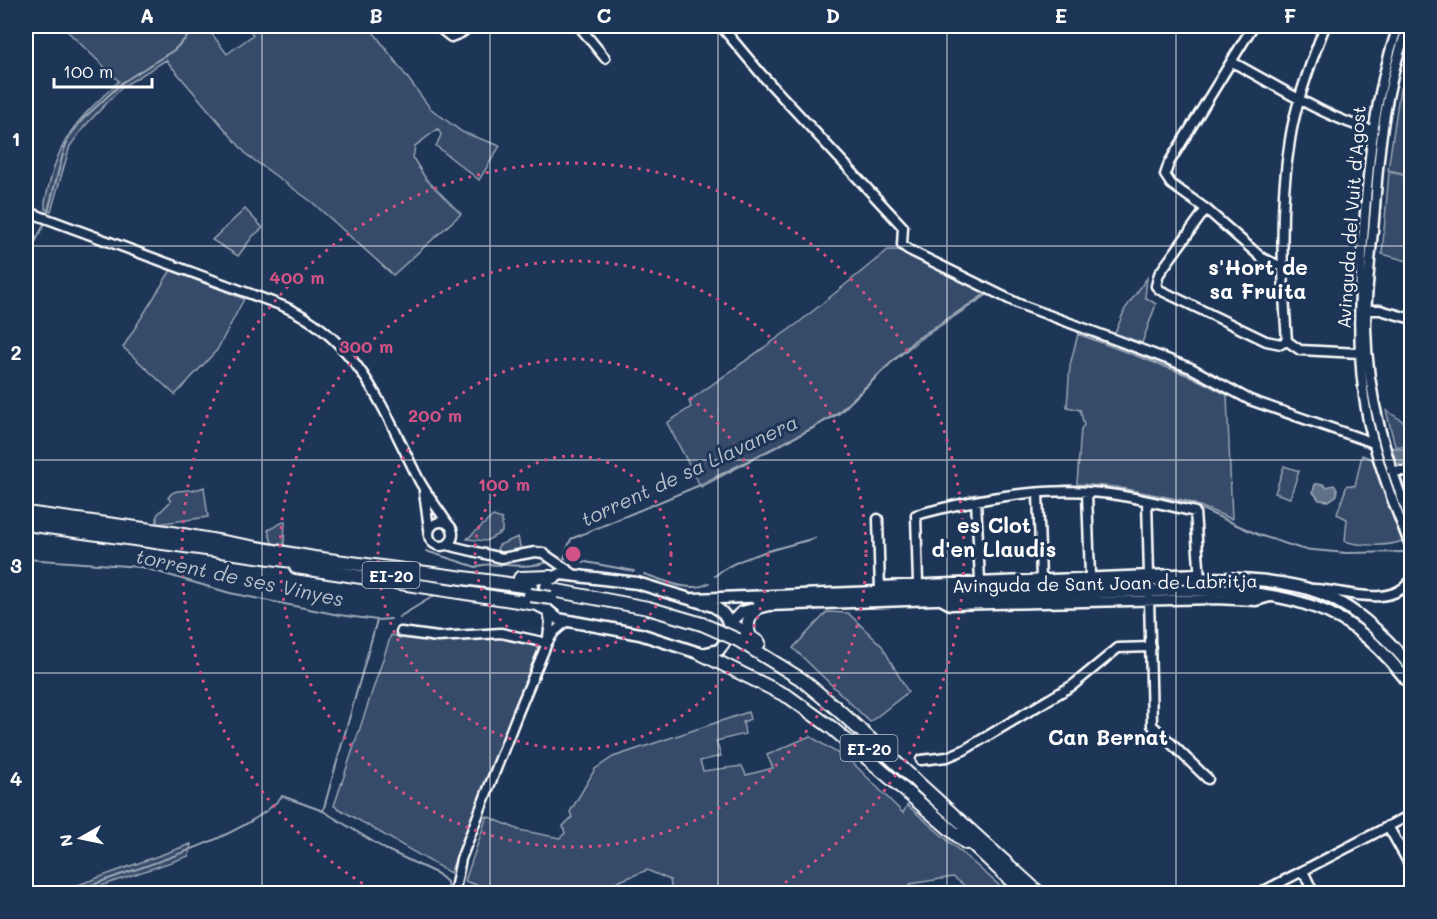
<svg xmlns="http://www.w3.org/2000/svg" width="1437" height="919" font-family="Mali,sans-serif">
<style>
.green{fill:#364b69;stroke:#9aa5b4;stroke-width:1.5}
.water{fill:#617289;stroke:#a0aab8;stroke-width:1.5}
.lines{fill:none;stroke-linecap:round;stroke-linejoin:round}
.stream{stroke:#a0aab8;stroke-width:2}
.minor-casing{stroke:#fff;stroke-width:13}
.major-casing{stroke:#fff;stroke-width:15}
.highway-casing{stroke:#fff;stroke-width:16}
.minor{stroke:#1d3557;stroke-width:8}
.major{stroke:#1d3557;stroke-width:10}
.highway{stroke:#1d3557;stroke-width:12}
.highway-bridge-casing{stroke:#fff;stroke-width:16;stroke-linecap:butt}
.highway-bridge{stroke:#1d3557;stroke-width:12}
.grid{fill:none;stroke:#fff;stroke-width:1.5;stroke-opacity:0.55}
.ring{fill:none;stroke:#d15284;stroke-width:3;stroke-dasharray:3 6}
.labels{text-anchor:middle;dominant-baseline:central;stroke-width:6;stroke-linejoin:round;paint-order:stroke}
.shield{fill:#1d3557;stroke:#bbc2cd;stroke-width:1.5}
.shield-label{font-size:16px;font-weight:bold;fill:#fff}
.street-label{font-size:18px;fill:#fff;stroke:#1d3557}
.water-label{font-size:20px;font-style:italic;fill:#b8c0ca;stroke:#1d3557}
.quarter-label{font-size:21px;font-weight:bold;fill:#fff;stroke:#1d3557}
.centre{fill:#d15284;stroke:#1d3557;stroke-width:3}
.ring-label{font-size:18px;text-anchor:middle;font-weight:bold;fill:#d15284;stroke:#1d3557;stroke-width:6;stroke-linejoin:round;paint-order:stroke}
.neatline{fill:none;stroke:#fff;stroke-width:2}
.grid-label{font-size:20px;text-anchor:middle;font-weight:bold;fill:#fff}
</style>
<rect width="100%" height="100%" fill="#1d3557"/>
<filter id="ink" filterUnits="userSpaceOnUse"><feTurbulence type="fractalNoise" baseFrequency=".0167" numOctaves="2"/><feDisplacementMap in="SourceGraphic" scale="12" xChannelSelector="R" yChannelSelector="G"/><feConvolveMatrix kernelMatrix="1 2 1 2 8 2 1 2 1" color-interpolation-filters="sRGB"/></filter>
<g filter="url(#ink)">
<path class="green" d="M62,26H206L227,54L253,35L247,26H369L430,108L462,132L500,146L479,180L436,146L441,135L438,129L415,146L413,158L426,179L461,214L393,275L312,202L247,155L166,60L122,87L84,127L70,146L51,211L45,209V202C59,137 72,125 119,81Z
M1400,88L1411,91V175L1388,170Z
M1389,172L1411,177V262L1382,254Z
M245,209L263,228L253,236L238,256L212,240Z
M888,250H900L990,293L920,339L890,364L839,414L701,487L667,423L691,407L689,401L797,324Z
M171,270L244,299L217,350L175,395L123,347Z
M1147,278L1145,297L1156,304L1142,343L1115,333L1125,309Z
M1078,334L1195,378L1227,395L1232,519L1187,501L1116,487L1077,484L1081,429L1084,425L1080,410L1067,407L1070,365Z
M1386,410L1411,427V447L1395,446Z
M1362,455L1372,459L1402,541C1388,547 1359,546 1345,541L1347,519L1337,514L1347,485L1355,486Z
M1284,466L1299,471L1290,498L1275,493Z
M204,487L208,517L157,524V515L171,501L168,498C176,485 190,494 204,487Z
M493,516L502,519V532L486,541L467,539Z
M285,521L284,545L272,543L268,530Z
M518,537L521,550L500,553L497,549L499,545Z
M827,612L848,613L882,646L908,692L870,722L793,648Z
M391,635L434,642L502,638L536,646L538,651L450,873L334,806Z
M748,712L750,719L743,722L745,734L716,741L721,756L700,761L703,771L742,766L746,775L773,768L767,755L810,736L853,763L903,813L907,805L1008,893H975L953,877L910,884L911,893H890L885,887L883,894L875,893V888L839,894L672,893L670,880L647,870L610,885L612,893H500L465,881L487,816L519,830L560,838L565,833L563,826L572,817L570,812L595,769L613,757Z
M191,844L189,856L80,893H56Z"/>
<path class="water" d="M1389,447L1411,450V465L1394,463Z
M1315,484H1323L1326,487L1334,485L1337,489V495L1329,501L1319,500L1313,492Z"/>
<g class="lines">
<path class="stream" d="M48,211L64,150L69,137L83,119L123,82L174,50L198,26
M26,259L44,225
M1078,332L1113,345
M1118,347L1172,367L1228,394
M970,495L1070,485L1117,489L1186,502L1259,535L1302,549L1346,553L1406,552
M426,551L476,567C490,560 523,571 547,562
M26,559L141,567L230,593L339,615L377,620L391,619
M634,571L564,558L571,539L700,485L815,427L840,411L915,340L987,293L1073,330
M644,574C664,580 690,594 709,583
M715,576C736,556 786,547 815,538
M399,617L437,594
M377,620L323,811L385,849L438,874L447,882L448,894
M69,894C124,870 247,840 282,796L323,811"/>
<g class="minor-casing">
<path id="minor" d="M437,26L451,37L461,33L471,26
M579,26L605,58
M721,26L762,75L903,227L902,245L909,250L1019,304L1191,368L1250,400L1374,443
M1253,26L1169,163L1165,175L1171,184L1206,209L1262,258L1282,267
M1398,26C1375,93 1369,155 1364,226C1359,292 1355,355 1368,421C1378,465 1395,508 1412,550
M1408,26C1386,86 1379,144 1375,208C1372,248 1366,287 1366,327C1367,396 1387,461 1412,525
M1232,62C1274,84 1327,119 1372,130
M1206,209L1159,274L1156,286L1160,290L1266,341L1281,344L1287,341
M26,211L283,306C360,339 384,412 420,482C428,496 439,510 448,524
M1367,310H1380L1412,319
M1287,341C1282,273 1279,207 1290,140C1295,104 1312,59 1325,26
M1287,341L1300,350L1359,353
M1391,470L1412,472
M424,492L429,529
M1038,493L1041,578
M1087,493L1090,576
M976,501L980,580
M1147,501L1149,575
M878,519L880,591
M429 534a12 12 0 1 1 24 0a12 12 0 1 1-24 0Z
M447,545L502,558L535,552L543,553L572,573
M918,583L916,515C982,497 1055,484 1123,496C1147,500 1171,506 1195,512L1200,580
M880,586L1199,573
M1314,589C1345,590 1390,610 1412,579
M1149,596L1152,725L1208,779
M937,598L950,605L1215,599L1256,601L1270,597
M548,613L550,622L548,637
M401,632L438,637L501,633L547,643
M921,760L947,757L964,750L1073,685L1118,648L1151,647
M1388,826L1412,869
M1303,871L1314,894
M454,894L461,859L517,715L547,643L554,632L567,621
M1258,894L1412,814"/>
</g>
<g class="major-casing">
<path id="major" d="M561,574L637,583L713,606C733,617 733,634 719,650L702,654L640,634L558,619L545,608L543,594L549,580Z
M694,599C823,593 953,588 1083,584C1150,581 1241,571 1305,588C1349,600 1384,634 1412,668
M730,623L742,612L769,605C879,600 988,596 1097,593C1166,591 1249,583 1314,607C1356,621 1386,653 1412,687"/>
</g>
<g class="highway-casing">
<path id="highway" d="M26,513L166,532L314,558L531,587
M26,524L306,563
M296,567L537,604L545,608
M520,578L551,577
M552,590L648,608L702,624
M730,623L759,643
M750,637C745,624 749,615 759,606
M738,640L801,679L835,707L1040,894
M702,654L789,697L832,728L966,843
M962,834L1025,894"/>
</g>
<use href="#minor" class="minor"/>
<use href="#major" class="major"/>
<use href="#highway" class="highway"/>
<g class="highway-bridge-casing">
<path id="highway-bridge" d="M530,595L551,598
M702,624L738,640"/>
</g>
<use href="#highway-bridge" class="highway-bridge"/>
</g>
</g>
<path class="grid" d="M262,26V894M490,26V894M718,26V894M947,26V894M1176,26V894M26,246H1412M26,460H1412M26,673H1412"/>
<g class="ring">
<circle cx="573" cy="554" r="98"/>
<circle cx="573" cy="554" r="195"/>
<circle cx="573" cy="554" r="293"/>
<path d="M378 893A391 391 0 1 1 768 893"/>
</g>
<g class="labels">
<g class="shield">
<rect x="362.5" y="562" width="57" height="26" rx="4.5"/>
<rect x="840.5" y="735" width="57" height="26" rx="4.5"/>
</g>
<g class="shield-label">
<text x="391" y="575">EI-20</text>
<text x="869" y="748">EI-20</text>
</g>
<g class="street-label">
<text transform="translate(1351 217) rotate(-86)">Avinguda del Vuit d'Agost</text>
<text transform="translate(1105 583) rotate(-1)">Avinguda de Sant Joan de Labritja</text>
</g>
<g class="water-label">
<text transform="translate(689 470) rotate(-25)">torrent de sa Llavanera</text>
<text transform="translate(240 577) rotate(12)">torrent de ses Vinyes</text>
</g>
<g class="quarter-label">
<text x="1258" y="266">s'Hort de<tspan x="1258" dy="24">sa Fruita</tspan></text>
<text x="994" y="524">es Clot<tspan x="994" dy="24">d'en Llaudis</tspan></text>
<text x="1108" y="736">Can Bernat</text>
</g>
</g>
<circle cx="573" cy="554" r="9" class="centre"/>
<g class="ring-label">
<text x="297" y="284">400 m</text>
<text x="366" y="353">300 m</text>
<text x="435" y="422">200 m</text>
<text x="504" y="491">100 m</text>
</g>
<rect width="1437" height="919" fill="none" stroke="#1d3557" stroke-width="66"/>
<g transform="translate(81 838) rotate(261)" stroke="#1d3557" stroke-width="4.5" paint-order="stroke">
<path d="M0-4.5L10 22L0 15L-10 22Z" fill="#ffffff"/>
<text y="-9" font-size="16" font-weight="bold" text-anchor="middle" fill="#ffffff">N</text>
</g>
<path d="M54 78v9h98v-9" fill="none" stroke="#ffffff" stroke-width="3"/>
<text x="63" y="78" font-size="18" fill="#ffffff" stroke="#1d3557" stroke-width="4.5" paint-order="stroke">100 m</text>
<rect x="33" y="33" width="1371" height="853" class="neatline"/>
<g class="grid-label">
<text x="147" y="23">A</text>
<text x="376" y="23">B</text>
<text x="604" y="23">C</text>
<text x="833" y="23">D</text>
<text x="1061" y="23">E</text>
<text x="1290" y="23">F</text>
<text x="16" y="146">1</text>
<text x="16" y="360">2</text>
<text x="16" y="573">3</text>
<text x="16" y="786">4</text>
</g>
</svg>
